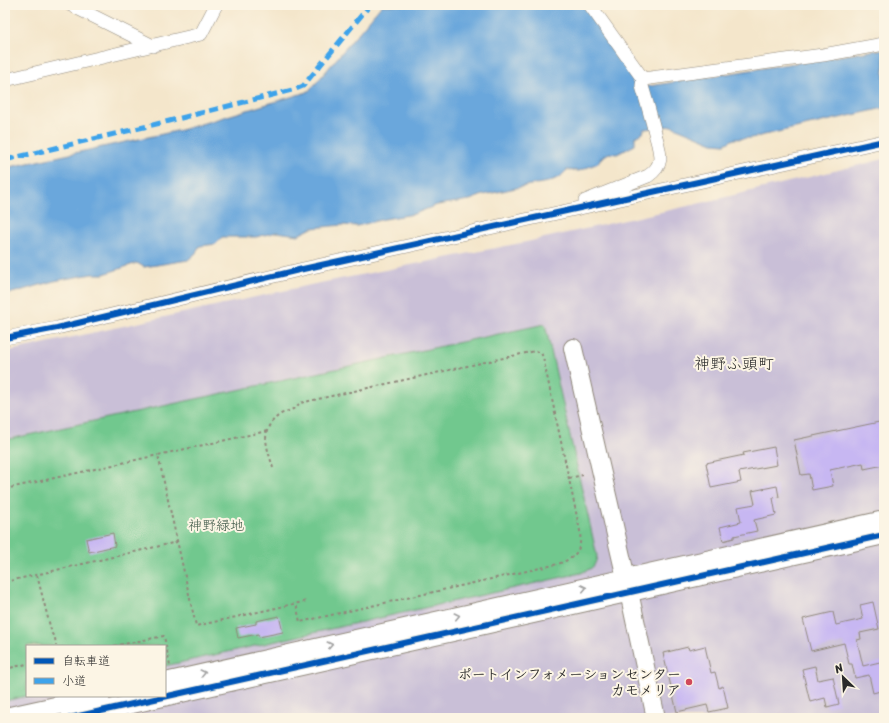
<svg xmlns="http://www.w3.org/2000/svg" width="889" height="723" font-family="Sriracha,'Klee One',sans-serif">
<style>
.industrial{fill:#c9bfd7;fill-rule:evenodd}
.green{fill:#71c88e;stroke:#4e7a5c}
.water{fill:#6aa7dc;stroke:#4a6984}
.building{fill:#c7b7f2}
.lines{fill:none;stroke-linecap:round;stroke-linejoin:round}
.street-casing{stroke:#90887b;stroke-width:14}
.secondary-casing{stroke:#90887b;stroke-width:20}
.path{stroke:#90887b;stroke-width:2;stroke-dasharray:3 3;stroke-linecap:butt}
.street{stroke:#fff;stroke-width:13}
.secondary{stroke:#fff;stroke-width:18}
.quiet{stroke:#3ea3eb;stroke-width:5;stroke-dasharray:10 5;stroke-linecap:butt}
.cycleway-casing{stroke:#fcf5e5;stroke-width:8}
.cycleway{stroke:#0057b8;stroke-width:6}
.oneway{stroke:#a0a0a0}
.poi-dot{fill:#d1495b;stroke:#fcf5e5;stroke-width:1.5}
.labels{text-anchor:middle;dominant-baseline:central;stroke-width:4;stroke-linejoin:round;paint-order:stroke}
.park-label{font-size:14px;fill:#405a49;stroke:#fcf5e5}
.poi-label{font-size:14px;font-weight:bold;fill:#2b2b2b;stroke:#fcf5e5;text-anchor:end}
.quarter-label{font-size:16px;fill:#2b2b2b;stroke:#fcf5e5}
</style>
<rect width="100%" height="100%" fill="#fcf5e5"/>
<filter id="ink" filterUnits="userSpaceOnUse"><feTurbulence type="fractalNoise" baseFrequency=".025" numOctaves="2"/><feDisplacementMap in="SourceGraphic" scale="8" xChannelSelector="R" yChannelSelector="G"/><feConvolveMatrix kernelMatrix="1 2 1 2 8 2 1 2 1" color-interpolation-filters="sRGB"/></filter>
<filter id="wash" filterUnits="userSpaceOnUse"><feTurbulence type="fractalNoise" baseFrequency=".012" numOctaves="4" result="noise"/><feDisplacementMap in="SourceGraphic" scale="16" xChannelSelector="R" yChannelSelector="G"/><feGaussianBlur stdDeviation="0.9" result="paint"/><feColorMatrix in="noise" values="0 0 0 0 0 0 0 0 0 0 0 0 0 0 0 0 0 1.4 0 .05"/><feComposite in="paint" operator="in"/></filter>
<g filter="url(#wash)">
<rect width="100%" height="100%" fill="#f4e6cb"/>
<path class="industrial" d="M884,159V718H5V352L315,284L531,241L697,204ZM27,646H165V696H27Z"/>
<path class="green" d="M545,324L597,556C595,568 592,568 581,573L165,666V646H27V696L5,701V440Z"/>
<path class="water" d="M382,5H585L631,69L637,88L884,49V108L751,138L734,139L725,144L713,143L672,126L644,129L643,133L635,137V145L617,154L609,153L601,158L598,163L579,171L567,170L560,177L548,182L530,185L483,195L470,200L437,205L414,214L384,219L357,226L342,225L312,228L298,235L277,232L256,237H222L216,244L200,246L196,253L188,260L144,267L137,263L104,274H92L54,281L5,295V168L181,130L307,92L311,89Z"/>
<g id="blocks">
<path class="building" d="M884,421V465L864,469L863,463L830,470L833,486L812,490L809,474L801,475L794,440Z
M774,447L777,465L739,472L741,482L711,488L706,463L744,455L743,453Z
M777,486L779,497L773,498L776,515L754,520L757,531L734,536V538L723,541L720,527L741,522L738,507L755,504L752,491Z
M113,533L115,546L89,552L86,539Z
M873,602L879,629L860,633L861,639L857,640L863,666L884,661V690L873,693L869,675L855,678L852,664H849L844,643L811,651L803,619L833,612L836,625L863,619L860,605Z
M279,616L283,632L259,637L258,634L238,638L236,628L256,624V621Z
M705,646L711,673L715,672L719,688L723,686L728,708L709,712L707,705L677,712L663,653L688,647L689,650Z
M815,666L818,680L833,677L839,704L827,707L825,698L810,702L802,669Z"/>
</g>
</g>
<g filter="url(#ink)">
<use href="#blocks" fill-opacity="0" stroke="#90887b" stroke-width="1"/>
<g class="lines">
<g class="street-casing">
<path id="street" d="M71,5L153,46
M643,79L823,55L884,44
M5,80L201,34L216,5
M585,201L648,176C654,172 659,167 660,159C660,152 658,144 656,137C652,120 647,103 642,86L643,79L590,5
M5,338L57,328L303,269L884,141"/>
</g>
<g class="secondary-casing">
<path id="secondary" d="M573,348L626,578L656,718
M165,682L884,520
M5,717L101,696
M70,718L884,535"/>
</g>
<path class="path" d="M267,431L158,455L196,626L307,601
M273,468C267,446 258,429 281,414C285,412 289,411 293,409C295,408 298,405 300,403L535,351L541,353L543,357L580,531C582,551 576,557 558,564L300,622L296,603
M569,478L583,475
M5,489L158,455
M37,575L52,634L55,638L56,646
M5,582L177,542
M114,646L164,636L170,666
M5,669L27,664"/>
<use href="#street" class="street"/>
<use href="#secondary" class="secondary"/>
<path class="quiet" d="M5,160L165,122L296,89L303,86L370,5"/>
<g class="cycleway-casing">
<path id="cycleway" d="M5,338L57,328L303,269L884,141
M70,718L884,535"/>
</g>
<use href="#cycleway" class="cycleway"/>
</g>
<defs><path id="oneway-chevron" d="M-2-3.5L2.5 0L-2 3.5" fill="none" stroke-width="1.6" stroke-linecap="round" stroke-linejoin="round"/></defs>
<g class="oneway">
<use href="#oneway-chevron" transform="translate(584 588) rotate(-13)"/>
<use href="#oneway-chevron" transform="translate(457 616) rotate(-13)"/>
<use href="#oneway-chevron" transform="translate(330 645) rotate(-13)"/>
<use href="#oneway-chevron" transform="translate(203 673) rotate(-13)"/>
</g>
</g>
<circle class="poi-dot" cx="689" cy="682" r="4"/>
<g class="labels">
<g class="park-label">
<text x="216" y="525">神野緑地</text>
</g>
<g class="poi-label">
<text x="681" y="674">ポートインフォメーションセンター<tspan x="681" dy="16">カモメリア</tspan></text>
</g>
<g class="quarter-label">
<text x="734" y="363">神野ふ頭町</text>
</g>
</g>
<rect width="889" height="723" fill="none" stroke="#fcf5e5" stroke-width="20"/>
<rect x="26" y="645" width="140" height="52" fill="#fcf5e5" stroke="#a8a49b"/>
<rect x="34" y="658" width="20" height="6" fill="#0057b8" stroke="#a8a49b"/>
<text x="62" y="665" font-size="12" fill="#2b2b2b">自転車道</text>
<rect x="34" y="678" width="20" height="6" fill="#3ea3eb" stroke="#a8a49b"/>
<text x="62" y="685" font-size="12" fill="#2b2b2b">小道</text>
<g transform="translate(843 677) rotate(335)" stroke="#fcf5e5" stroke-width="3" paint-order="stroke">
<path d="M0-3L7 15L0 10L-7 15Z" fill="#2b2b2b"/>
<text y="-6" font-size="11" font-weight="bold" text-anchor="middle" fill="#2b2b2b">N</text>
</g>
</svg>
